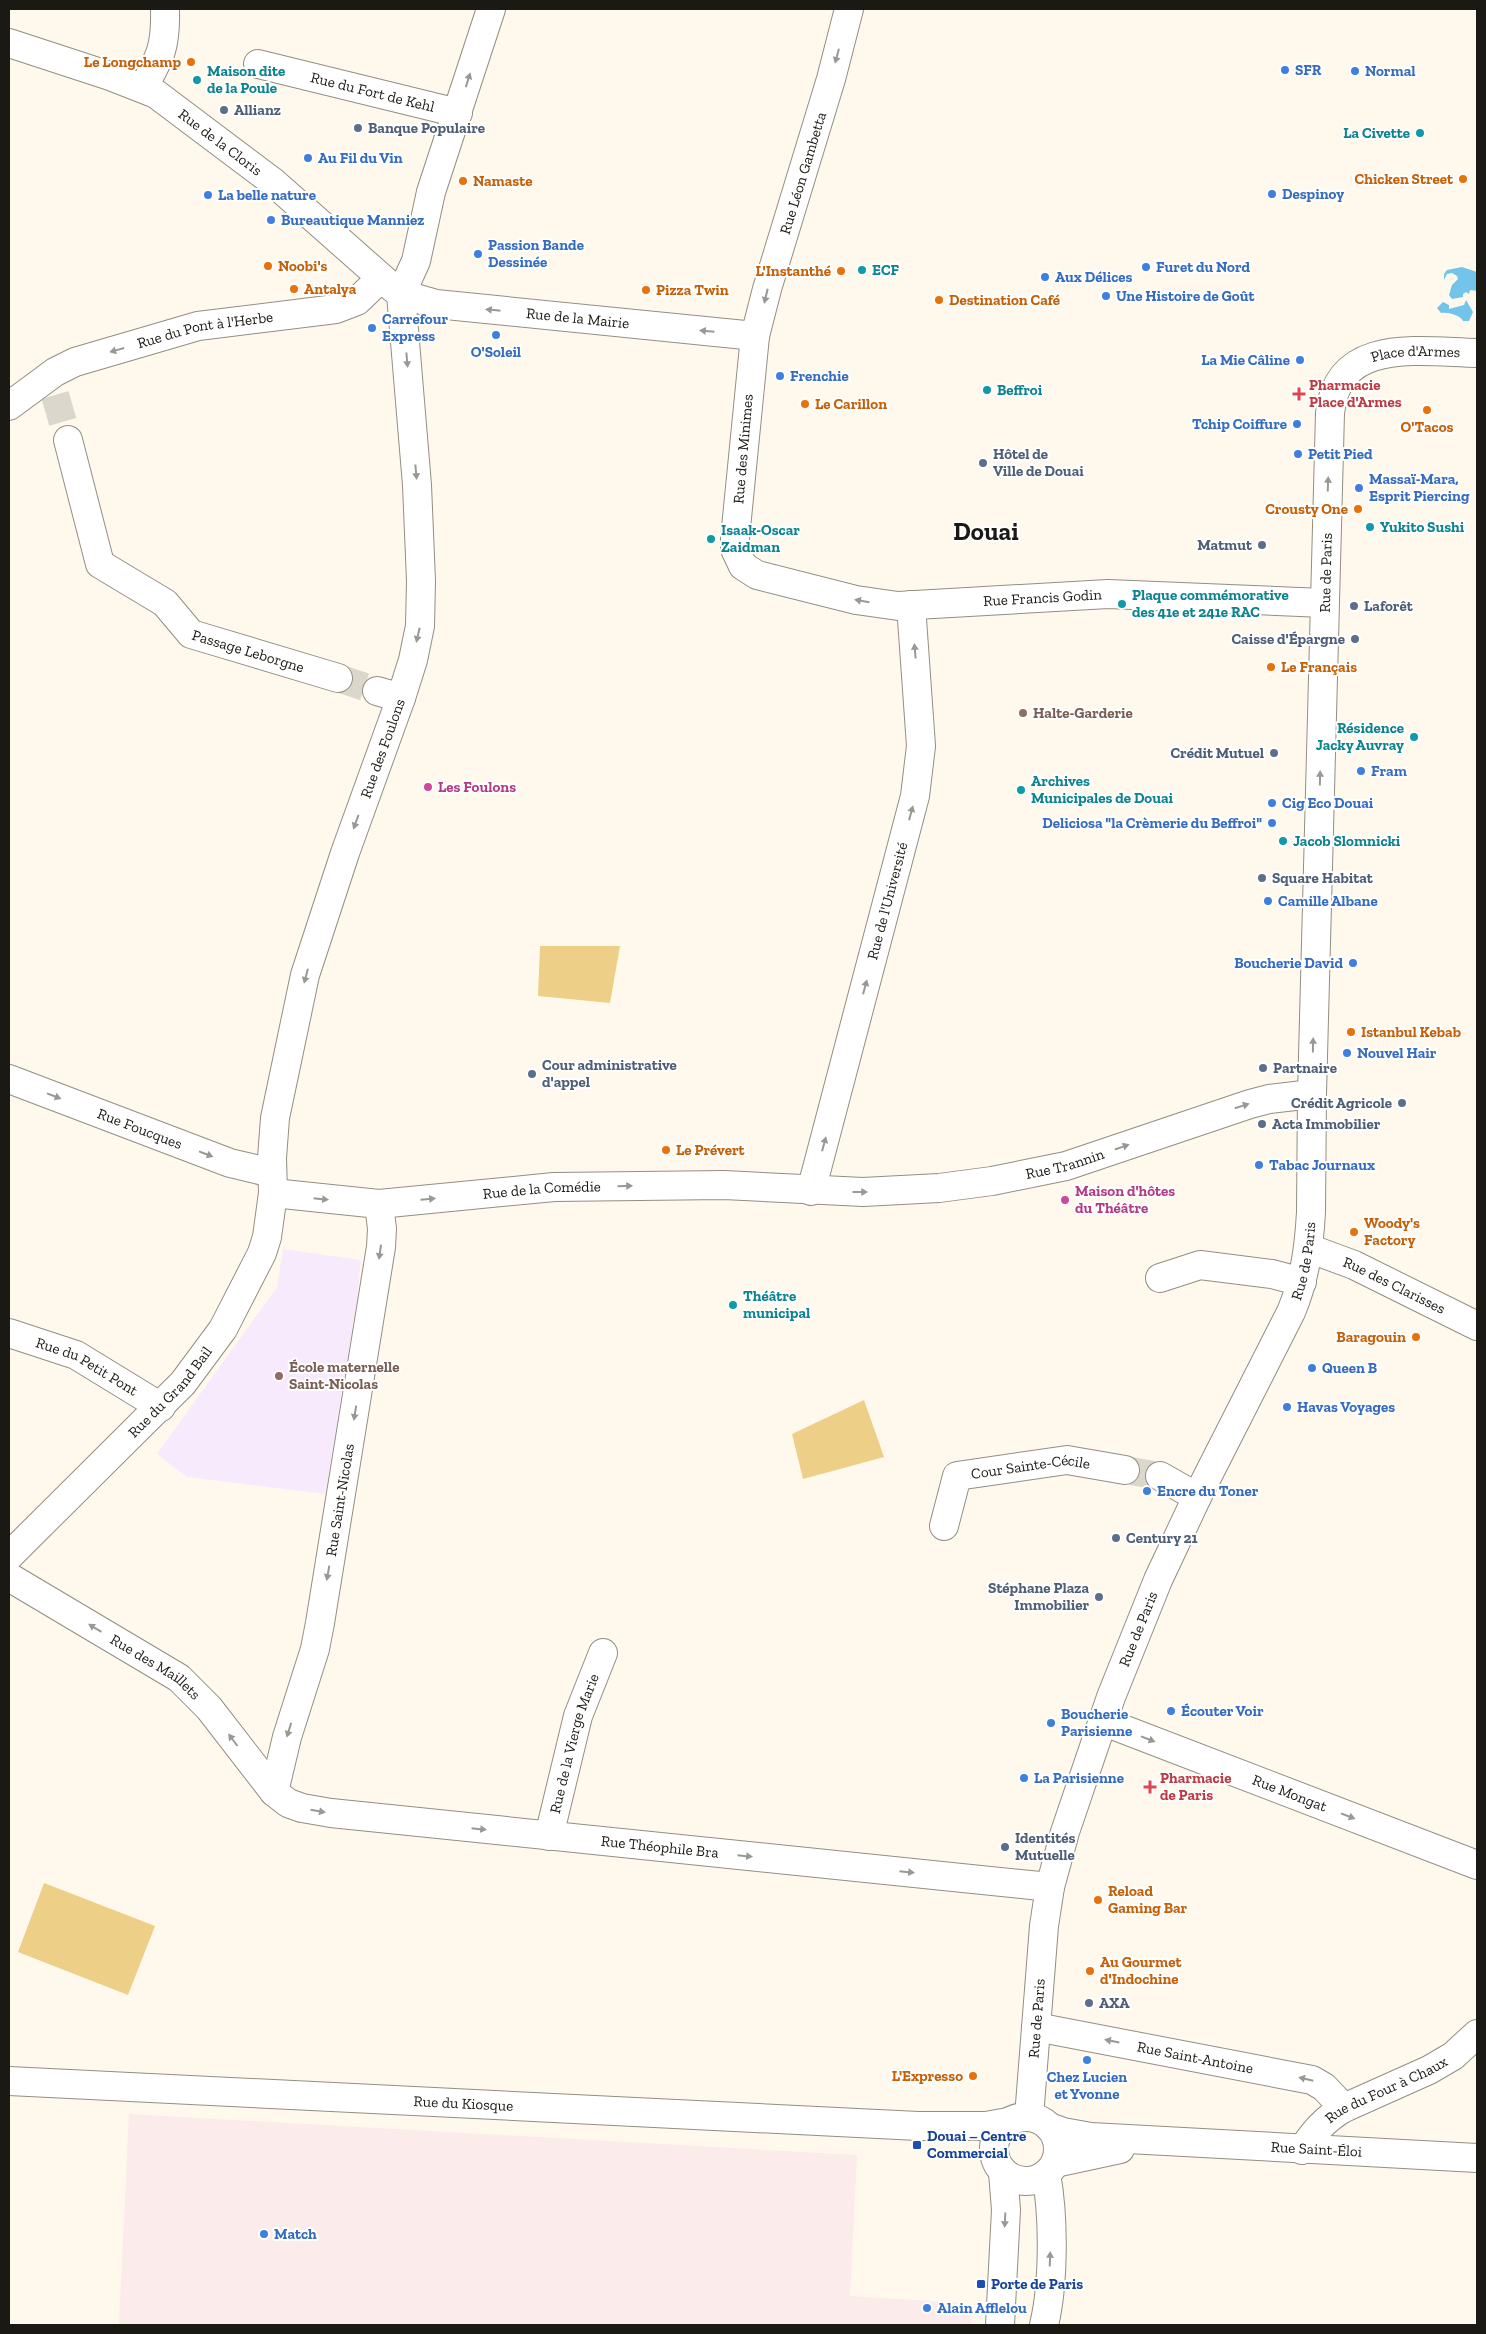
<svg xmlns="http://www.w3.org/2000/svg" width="1486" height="2334" font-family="'Zilla Slab',serif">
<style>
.commercial{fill:#fbebea}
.education{fill:#f8eafd}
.green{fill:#edcf87}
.water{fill:#72c4eb}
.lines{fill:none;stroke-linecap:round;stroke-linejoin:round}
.minor-tunnel{stroke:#dcd7cc;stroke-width:28;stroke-dasharray:28 14;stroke-linecap:butt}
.minor-casing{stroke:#938e83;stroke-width:30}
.minor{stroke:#fff;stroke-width:28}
.oneway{fill:#989895}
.food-dot{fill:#e8710a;stroke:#fff;stroke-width:2}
.shop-dot{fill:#3f7fe0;stroke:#fff;stroke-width:2}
.culture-dot{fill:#0f9aa8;stroke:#fff;stroke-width:2}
.service-dot{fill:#5c6f8a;stroke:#fff;stroke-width:2}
.health-dot{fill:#e0444e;stroke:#fff;stroke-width:2}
.education-dot{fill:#8d6e63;stroke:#fff;stroke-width:2}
.hotel-dot{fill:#d1479c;stroke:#fff;stroke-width:2}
.transit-dot{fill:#1a4fb4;stroke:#fff;stroke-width:2}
.labels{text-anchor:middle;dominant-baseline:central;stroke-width:4;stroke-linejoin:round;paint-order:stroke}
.food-label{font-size:15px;font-weight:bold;fill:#c56008;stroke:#fff;text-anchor:start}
.shop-label{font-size:15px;font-weight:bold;fill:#366cbe;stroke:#fff;text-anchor:start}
.culture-label{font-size:15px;font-weight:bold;fill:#0d838f;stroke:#fff;text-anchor:start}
.street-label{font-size:15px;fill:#1b1914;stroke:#fff}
.service-label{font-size:15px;font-weight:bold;fill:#4e5e75;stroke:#fff;text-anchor:start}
.health-label{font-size:15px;font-weight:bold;fill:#be3a42;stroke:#fff;text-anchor:start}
.education-label{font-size:15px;font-weight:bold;fill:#785e54;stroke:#fff;text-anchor:start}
.hotel-label{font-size:15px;font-weight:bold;fill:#b23c85;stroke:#fff;text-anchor:start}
.transit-label{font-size:15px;font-weight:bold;fill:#164399;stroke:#fff;text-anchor:start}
.town-label{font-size:25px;font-weight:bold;fill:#1b1914;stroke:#fff}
</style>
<rect width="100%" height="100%" fill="#fef9ec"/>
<path class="commercial" d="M129,2114L857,2155L850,2296L962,2303V2313H972L971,2325H119Z"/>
<path class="education" d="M283,1249L361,1260L357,1299L325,1494L187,1477L157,1454L277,1287Z"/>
<path class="green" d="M540,946H620L610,1003L538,996Z
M864,1400L884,1457L803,1479L792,1434Z
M44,1883L155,1926L128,1995L18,1952Z"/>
<path class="water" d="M1462,267L1477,272V291L1470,290L1469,294L1466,292L1463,294V297L1452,299L1449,295L1452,285L1458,279L1457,276L1452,273L1447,274L1444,280V274L1447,270Z
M1466,300L1473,312L1469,321H1463C1460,315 1448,312 1441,313L1437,308L1443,302L1449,305V309L1464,305Z"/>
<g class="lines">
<path class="minor-tunnel" d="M55,395L68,440
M338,678L377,691
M1125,1470L1160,1476"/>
<g class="minor-casing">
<g id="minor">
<path id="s1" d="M849,9L831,79L767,289L755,336L735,538V549L743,566L757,575L856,600L898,606L1108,594L1324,603"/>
<path id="s2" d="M9,43L110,76L156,94L273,182L393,288L401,294L436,304L755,336"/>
<path id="s3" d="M258,64L458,113"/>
<path d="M143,88C161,56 166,46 165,9"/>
<path id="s4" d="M9,406L55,372L75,362L198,326L336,309L357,301L381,278"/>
<path id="s5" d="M68,440L100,564L165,603L191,634L338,678"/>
<path d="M377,691L401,698"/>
<path id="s6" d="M9,1079L230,1163L272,1173"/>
<path id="s7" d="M811,1191L915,796L921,746L911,605"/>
<path id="s8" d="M273,1193L379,1204L554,1187L724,1185L863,1192L939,1188L992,1181L1066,1166L1250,1104L1269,1099L1312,1094"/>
<path id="s9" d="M1308,1248L1354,1265L1477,1326"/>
<path d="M1160,1278L1200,1265L1272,1274L1302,1282"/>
<path id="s10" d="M9,1333L76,1355L161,1407"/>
<path d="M1160,1476L1197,1497"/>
<path id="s11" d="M944,1526L957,1476L1067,1460L1125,1470"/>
<path id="s12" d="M9,1556L183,1383L223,1329L262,1253L267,1237L273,1193L272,1158L275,1118L305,975L345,853L401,698L413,660L420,626L421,581L417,485L401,294L416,261L431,192L491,9"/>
<path id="s13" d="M9,1577L179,1678L209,1708L274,1792L288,1803L302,1808L331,1813L1050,1887"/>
<path id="s14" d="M1102,1721L1477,1865"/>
<path id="s15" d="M274,1792L287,1737L315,1649L320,1623L381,1247L382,1229L379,1204"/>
<path id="s16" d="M549,1836L578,1716L603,1653"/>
<path id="s17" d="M1036,2027L1312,2080L1324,2087L1344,2108"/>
<path id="s18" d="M9,2081L918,2126H986L1008,2122"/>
<circle cx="1026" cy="2149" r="32"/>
<path id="s19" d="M1029,2117L1044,1926L1050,1887L1065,1832L1111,1697L1158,1580L1197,1497L1291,1312C1305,1279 1309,1247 1311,1212L1312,1094L1330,413C1338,336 1421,352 1477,353"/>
<path id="s20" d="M1049,2127L1063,2132L1091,2137L1477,2158"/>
<path id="s21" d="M1302,2150C1314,2132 1325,2119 1344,2108L1429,2070L1453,2056L1477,2034"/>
<path d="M1055,2163L1120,2149"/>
<path d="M1000,2325L1006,2210L1003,2172"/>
<path d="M1044,2325C1054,2284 1054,2216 1046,2174"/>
</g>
</g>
<use href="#minor" class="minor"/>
</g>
<defs><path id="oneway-solid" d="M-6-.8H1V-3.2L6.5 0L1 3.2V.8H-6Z" transform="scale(1.25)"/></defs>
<g class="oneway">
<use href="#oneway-solid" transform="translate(837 56) rotate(105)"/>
<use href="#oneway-solid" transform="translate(468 80) rotate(-73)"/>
<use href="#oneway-solid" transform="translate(766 296) rotate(103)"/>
<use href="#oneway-solid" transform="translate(493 310) rotate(-174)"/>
<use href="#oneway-solid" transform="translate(707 331) rotate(-175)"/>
<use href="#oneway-solid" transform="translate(117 350) rotate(164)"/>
<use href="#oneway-solid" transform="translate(407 360) rotate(85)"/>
<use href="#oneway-solid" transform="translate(416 472) rotate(85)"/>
<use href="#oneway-solid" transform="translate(1328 484) rotate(-88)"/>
<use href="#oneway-solid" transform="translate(862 601) rotate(-170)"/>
<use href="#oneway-solid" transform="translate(418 635) rotate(103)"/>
<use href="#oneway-solid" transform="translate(915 651) rotate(-95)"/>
<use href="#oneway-solid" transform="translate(1320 778) rotate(-89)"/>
<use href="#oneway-solid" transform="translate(911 813) rotate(-75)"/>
<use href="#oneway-solid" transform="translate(356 822) rotate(110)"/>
<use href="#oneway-solid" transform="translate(306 976) rotate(105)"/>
<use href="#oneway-solid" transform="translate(865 987) rotate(-75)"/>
<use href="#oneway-solid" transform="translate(1313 1045) rotate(-89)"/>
<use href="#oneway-solid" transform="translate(54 1096) rotate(21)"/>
<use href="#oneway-solid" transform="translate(1242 1106) rotate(-17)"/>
<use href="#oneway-solid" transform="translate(824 1144) rotate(-75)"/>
<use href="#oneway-solid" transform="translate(1122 1147) rotate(-19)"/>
<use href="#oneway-solid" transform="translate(206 1154) rotate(21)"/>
<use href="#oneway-solid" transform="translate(625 1186) rotate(-1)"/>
<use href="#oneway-solid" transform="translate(860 1192)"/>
<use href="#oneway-solid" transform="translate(321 1199) rotate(6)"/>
<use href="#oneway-solid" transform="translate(428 1199) rotate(-5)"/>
<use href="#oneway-solid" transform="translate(380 1252) rotate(98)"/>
<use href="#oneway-solid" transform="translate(355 1413) rotate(99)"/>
<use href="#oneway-solid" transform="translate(328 1573) rotate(100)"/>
<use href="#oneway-solid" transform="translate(95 1628) rotate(-149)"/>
<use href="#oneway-solid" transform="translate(289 1730) rotate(107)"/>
<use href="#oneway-solid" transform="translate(1148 1739) rotate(21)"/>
<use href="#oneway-solid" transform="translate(233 1740) rotate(-127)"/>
<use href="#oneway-solid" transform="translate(318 1811) rotate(10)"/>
<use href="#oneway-solid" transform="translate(1348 1816) rotate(21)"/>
<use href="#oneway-solid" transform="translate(479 1829) rotate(6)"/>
<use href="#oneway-solid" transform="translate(745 1856) rotate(6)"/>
<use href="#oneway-solid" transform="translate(907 1872) rotate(6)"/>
<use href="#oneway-solid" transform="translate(1112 2041) rotate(-169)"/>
<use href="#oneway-solid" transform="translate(1306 2079) rotate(-167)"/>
<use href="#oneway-solid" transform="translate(1005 2220) rotate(93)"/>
<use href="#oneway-solid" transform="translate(1050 2259) rotate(-88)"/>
</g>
<g class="food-dot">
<circle cx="191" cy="62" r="5"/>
<circle cx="1463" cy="179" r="5"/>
<circle cx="463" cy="181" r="5"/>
<circle cx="268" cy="266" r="5"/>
<circle cx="841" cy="271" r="5"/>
<circle cx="294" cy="289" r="5"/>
<circle cx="646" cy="290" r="5"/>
<circle cx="939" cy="300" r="5"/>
<circle cx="805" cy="404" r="5"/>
<circle cx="1427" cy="410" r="5"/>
<circle cx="1358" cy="509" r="5"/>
<circle cx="1271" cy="667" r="5"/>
<circle cx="1351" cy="1032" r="5"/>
<circle cx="666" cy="1150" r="5"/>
<circle cx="1354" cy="1232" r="5"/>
<circle cx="1416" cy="1337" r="5"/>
<circle cx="1098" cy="1900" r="5"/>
<circle cx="1090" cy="1971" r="5"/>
<circle cx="973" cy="2076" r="5"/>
</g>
<g class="shop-dot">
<circle cx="1285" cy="70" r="5"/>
<circle cx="1355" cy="71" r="5"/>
<circle cx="308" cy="158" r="5"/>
<circle cx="1272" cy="194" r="5"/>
<circle cx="208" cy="195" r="5"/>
<circle cx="271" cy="220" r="5"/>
<circle cx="478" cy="254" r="5"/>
<circle cx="1146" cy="267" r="5"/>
<circle cx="1045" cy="277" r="5"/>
<circle cx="1106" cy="296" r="5"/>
<circle cx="372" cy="328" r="5"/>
<circle cx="496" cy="335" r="5"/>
<circle cx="1300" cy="360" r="5"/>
<circle cx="780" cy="376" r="5"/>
<circle cx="1297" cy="424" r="5"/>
<circle cx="1298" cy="454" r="5"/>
<circle cx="1359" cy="488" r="5"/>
<circle cx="1361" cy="771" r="5"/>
<circle cx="1272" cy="803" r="5"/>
<circle cx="1272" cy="823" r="5"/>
<circle cx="1268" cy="901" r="5"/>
<circle cx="1353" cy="963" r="5"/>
<circle cx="1347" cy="1053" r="5"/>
<circle cx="1259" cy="1165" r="5"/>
<circle cx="1312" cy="1368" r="5"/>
<circle cx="1287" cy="1407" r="5"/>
<circle cx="1147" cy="1491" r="5"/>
<circle cx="1171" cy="1711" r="5"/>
<circle cx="1051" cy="1723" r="5"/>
<circle cx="1024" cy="1778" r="5"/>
<circle cx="1087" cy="2060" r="5"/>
<circle cx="264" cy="2234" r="5"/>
<circle cx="927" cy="2308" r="5"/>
</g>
<g class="culture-dot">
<circle cx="197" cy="80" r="5"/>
<circle cx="1420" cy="133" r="5"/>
<circle cx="862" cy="270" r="5"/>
<circle cx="987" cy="390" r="5"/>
<circle cx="1370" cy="527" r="5"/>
<circle cx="711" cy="539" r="5"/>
<circle cx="1122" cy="604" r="5"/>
<circle cx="1414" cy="737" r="5"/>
<circle cx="1021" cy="790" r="5"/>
<circle cx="1283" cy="841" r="5"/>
<circle cx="733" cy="1305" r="5"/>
</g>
<g class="service-dot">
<circle cx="224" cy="110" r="5"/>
<circle cx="358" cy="128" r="5"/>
<circle cx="983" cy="463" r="5"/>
<circle cx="1262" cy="545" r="5"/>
<circle cx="1354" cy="606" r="5"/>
<circle cx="1355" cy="639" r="5"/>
<circle cx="1274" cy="753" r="5"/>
<circle cx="1262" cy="878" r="5"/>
<circle cx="1263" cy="1068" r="5"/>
<circle cx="532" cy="1074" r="5"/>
<circle cx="1402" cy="1103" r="5"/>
<circle cx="1262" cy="1124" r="5"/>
<circle cx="1116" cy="1538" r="5"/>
<circle cx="1099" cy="1597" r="5"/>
<circle cx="1005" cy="1847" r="5"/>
<circle cx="1089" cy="2003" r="5"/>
</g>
<g class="health-dot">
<path d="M1296.5 386.5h5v5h5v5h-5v5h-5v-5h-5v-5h5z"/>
<path d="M1147.5 1779.5h5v5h5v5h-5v5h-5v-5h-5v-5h5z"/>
</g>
<g class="education-dot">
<circle cx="1023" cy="713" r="5"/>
<circle cx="279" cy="1376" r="5"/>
</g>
<g class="hotel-dot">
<circle cx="428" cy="787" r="5"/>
<circle cx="1065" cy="1200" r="5"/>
</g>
<g class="transit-dot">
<rect x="912" y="2140" width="10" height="10" rx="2.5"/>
<rect x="976" y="2279" width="10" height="10" rx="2.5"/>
</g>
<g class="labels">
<g class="food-label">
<text x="181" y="62" text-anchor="end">Le Longchamp</text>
<text x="1453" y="179" text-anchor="end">Chicken Street</text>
<text x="473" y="181">Namaste</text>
<text x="278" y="266">Noobi's</text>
<text x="831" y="271" text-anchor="end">L'Instanthé</text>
<text x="304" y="289">Antalya</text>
<text x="656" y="290">Pizza Twin</text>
<text x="949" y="300">Destination Café</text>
<text x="815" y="404">Le Carillon</text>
<text x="1427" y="427" text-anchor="middle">O'Tacos</text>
<text x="1348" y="509" text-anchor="end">Crousty One</text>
<text x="1281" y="667">Le Français</text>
<text x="1361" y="1032">Istanbul Kebab</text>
<text x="676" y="1150">Le Prévert</text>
<text x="1364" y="1223">Woody's<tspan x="1364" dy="17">Factory</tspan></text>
<text x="1406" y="1337" text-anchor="end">Baragouin</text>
<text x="1108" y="1891">Reload<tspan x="1108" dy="17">Gaming Bar</tspan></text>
<text x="1100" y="1962">Au Gourmet<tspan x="1100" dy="17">d'Indochine</tspan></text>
<text x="963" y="2076" text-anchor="end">L'Expresso</text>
</g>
<g class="shop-label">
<text x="1295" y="70">SFR</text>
<text x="1365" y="71">Normal</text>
<text x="318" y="158">Au Fil du Vin</text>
<text x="1282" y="194">Despinoy</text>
<text x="218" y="195">La belle nature</text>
<text x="281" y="220">Bureautique Manniez</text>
<text x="488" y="245">Passion Bande<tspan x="488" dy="17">Dessinée</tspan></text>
<text x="1156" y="267">Furet du Nord</text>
<text x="1055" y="277">Aux Délices</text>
<text x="1116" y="296">Une Histoire de Goût</text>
<text x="382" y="319">Carrefour<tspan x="382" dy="17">Express</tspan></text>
<text x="496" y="352" text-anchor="middle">O'Soleil</text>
<text x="1290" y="360" text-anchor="end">La Mie Câline</text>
<text x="790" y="376">Frenchie</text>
<text x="1287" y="424" text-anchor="end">Tchip Coiffure</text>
<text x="1308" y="454">Petit Pied</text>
<text x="1369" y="479">Massaï-Mara,<tspan x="1369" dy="17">Esprit Piercing</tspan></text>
<text x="1371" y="771">Fram</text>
<text x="1282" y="803">Cig Eco Douai</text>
<text x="1262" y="823" text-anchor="end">Deliciosa "la Crèmerie du Beffroi"</text>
<text x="1278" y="901">Camille Albane</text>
<text x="1343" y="963" text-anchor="end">Boucherie David</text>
<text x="1357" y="1053">Nouvel Hair</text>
<text x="1269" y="1165">Tabac Journaux</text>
<text x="1322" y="1368">Queen B</text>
<text x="1297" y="1407">Havas Voyages</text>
<text x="1157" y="1491">Encre du Toner</text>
<text x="1181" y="1711">Écouter Voir</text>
<text x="1061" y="1714">Boucherie<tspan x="1061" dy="17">Parisienne</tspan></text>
<text x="1034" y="1778">La Parisienne</text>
<text x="1087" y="2077" text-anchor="middle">Chez Lucien<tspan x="1087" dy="17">et Yvonne</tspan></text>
<text x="274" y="2234">Match</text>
<text x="937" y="2308">Alain Afflelou</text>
</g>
<g class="culture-label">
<text x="207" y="71">Maison dite<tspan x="207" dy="17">de la Poule</tspan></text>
<text x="1410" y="133" text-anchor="end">La Civette</text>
<text x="872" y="270">ECF</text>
<text x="997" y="390">Beffroi</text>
<text x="1380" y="527">Yukito Sushi</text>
<text x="721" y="530">Isaak-Oscar<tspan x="721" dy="17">Zaidman</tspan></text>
<text x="1132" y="595">Plaque commémorative<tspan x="1132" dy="17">des 41e et 241e RAC</tspan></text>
<text x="1404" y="728" text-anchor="end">Résidence<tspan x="1404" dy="17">Jacky Auvray</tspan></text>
<text x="1031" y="781">Archives<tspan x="1031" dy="17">Municipales de Douai</tspan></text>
<text x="1293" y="841">Jacob Slomnicki</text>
<text x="743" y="1296">Théâtre<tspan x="743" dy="17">municipal</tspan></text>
</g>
<g class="street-label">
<text stroke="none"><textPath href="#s3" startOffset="118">Rue du Fort de Kehl</textPath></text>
<text stroke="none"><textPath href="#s2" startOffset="236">Rue de la Cloris</textPath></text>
<text transform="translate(803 173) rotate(-73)">Rue Léon Gambetta</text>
<text stroke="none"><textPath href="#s2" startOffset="651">Rue de la Mairie</textPath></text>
<text stroke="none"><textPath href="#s4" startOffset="214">Rue du Pont à l'Herbe</textPath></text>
<text stroke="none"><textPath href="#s19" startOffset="1876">Place d'Armes</textPath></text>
<text transform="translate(743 449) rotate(-85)">Rue des Minimes</text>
<text stroke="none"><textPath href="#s19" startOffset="1598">Rue de Paris</textPath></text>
<text stroke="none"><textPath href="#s1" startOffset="879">Rue Francis Godin</textPath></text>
<text stroke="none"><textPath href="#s5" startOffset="304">Passage Leborgne</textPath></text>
<text stroke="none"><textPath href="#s12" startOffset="920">Rue des Foulons</textPath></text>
<text stroke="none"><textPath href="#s7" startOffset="300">Rue de l'Université</textPath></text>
<text stroke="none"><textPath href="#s6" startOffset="140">Rue Foucques</textPath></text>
<text stroke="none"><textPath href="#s8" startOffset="796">Rue Trannin</textPath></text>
<text stroke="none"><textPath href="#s8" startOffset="270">Rue de la Comédie</textPath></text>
<text stroke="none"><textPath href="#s19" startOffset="909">Rue de Paris</textPath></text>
<text stroke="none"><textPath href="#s9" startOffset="94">Rue des Clarisses</textPath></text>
<text stroke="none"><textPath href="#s10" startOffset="85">Rue du Petit Pont</textPath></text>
<text stroke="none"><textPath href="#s12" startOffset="230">Rue du Grand Bail</textPath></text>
<text stroke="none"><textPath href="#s11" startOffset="126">Cour Sainte-Cécile</textPath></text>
<text stroke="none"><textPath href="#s15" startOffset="300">Rue Saint-Nicolas</textPath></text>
<text stroke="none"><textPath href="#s19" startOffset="504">Rue de Paris</textPath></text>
<text stroke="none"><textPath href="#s13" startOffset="172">Rue des Maillets</textPath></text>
<text stroke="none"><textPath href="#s16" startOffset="96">Rue de la Vierge Marie</textPath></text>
<text stroke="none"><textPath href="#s14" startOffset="201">Rue Mongat</textPath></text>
<text stroke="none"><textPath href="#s13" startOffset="739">Rue Théophile Bra</textPath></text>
<text stroke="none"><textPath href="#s19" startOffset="99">Rue de Paris</textPath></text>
<text stroke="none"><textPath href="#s17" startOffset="162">Rue Saint-Antoine</textPath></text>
<text stroke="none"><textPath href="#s21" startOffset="106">Rue du Four à Chaux</textPath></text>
<text stroke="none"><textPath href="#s18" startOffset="455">Rue du Kiosque</textPath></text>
<text stroke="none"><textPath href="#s20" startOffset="269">Rue Saint-Éloi</textPath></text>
</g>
<g class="service-label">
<text x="234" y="110">Allianz</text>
<text x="368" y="128">Banque Populaire</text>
<text x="993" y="454">Hôtel de<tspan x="993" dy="17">Ville de Douai</tspan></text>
<text x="1252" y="545" text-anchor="end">Matmut</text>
<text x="1364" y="606">Laforêt</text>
<text x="1345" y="639" text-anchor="end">Caisse d'Épargne</text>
<text x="1264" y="753" text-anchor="end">Crédit Mutuel</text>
<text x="1272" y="878">Square Habitat</text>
<text x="542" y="1065">Cour administrative<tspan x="542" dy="17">d'appel</tspan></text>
<text x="1273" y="1068">Partnaire</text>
<text x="1392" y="1103" text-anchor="end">Crédit Agricole</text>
<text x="1272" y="1124">Acta Immobilier</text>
<text x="1126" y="1538">Century 21</text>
<text x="1089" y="1588" text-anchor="end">Stéphane Plaza<tspan x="1089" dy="17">Immobilier</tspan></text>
<text x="1015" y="1838">Identités<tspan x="1015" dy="17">Mutuelle</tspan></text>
<text x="1099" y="2003">AXA</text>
</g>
<g class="health-label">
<text x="1309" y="385">Pharmacie<tspan x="1309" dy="17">Place d'Armes</tspan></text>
<text x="1160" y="1778">Pharmacie<tspan x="1160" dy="17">de Paris</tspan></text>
</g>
<g class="education-label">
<text x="1033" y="713">Halte-Garderie</text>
<text x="289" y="1367">École maternelle<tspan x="289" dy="17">Saint-Nicolas</tspan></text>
</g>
<g class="hotel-label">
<text x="438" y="787">Les Foulons</text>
<text x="1075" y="1191">Maison d'hôtes<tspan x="1075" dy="17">du Théâtre</tspan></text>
</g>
<g class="transit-label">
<text x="927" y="2136">Douai – Centre<tspan x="927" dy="17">Commercial</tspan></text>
<text x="991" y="2284">Porte de Paris</text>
</g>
<g class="town-label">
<text x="986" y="531">Douai</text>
</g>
</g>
<rect width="1486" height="2334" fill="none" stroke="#1b1914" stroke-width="20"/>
</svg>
